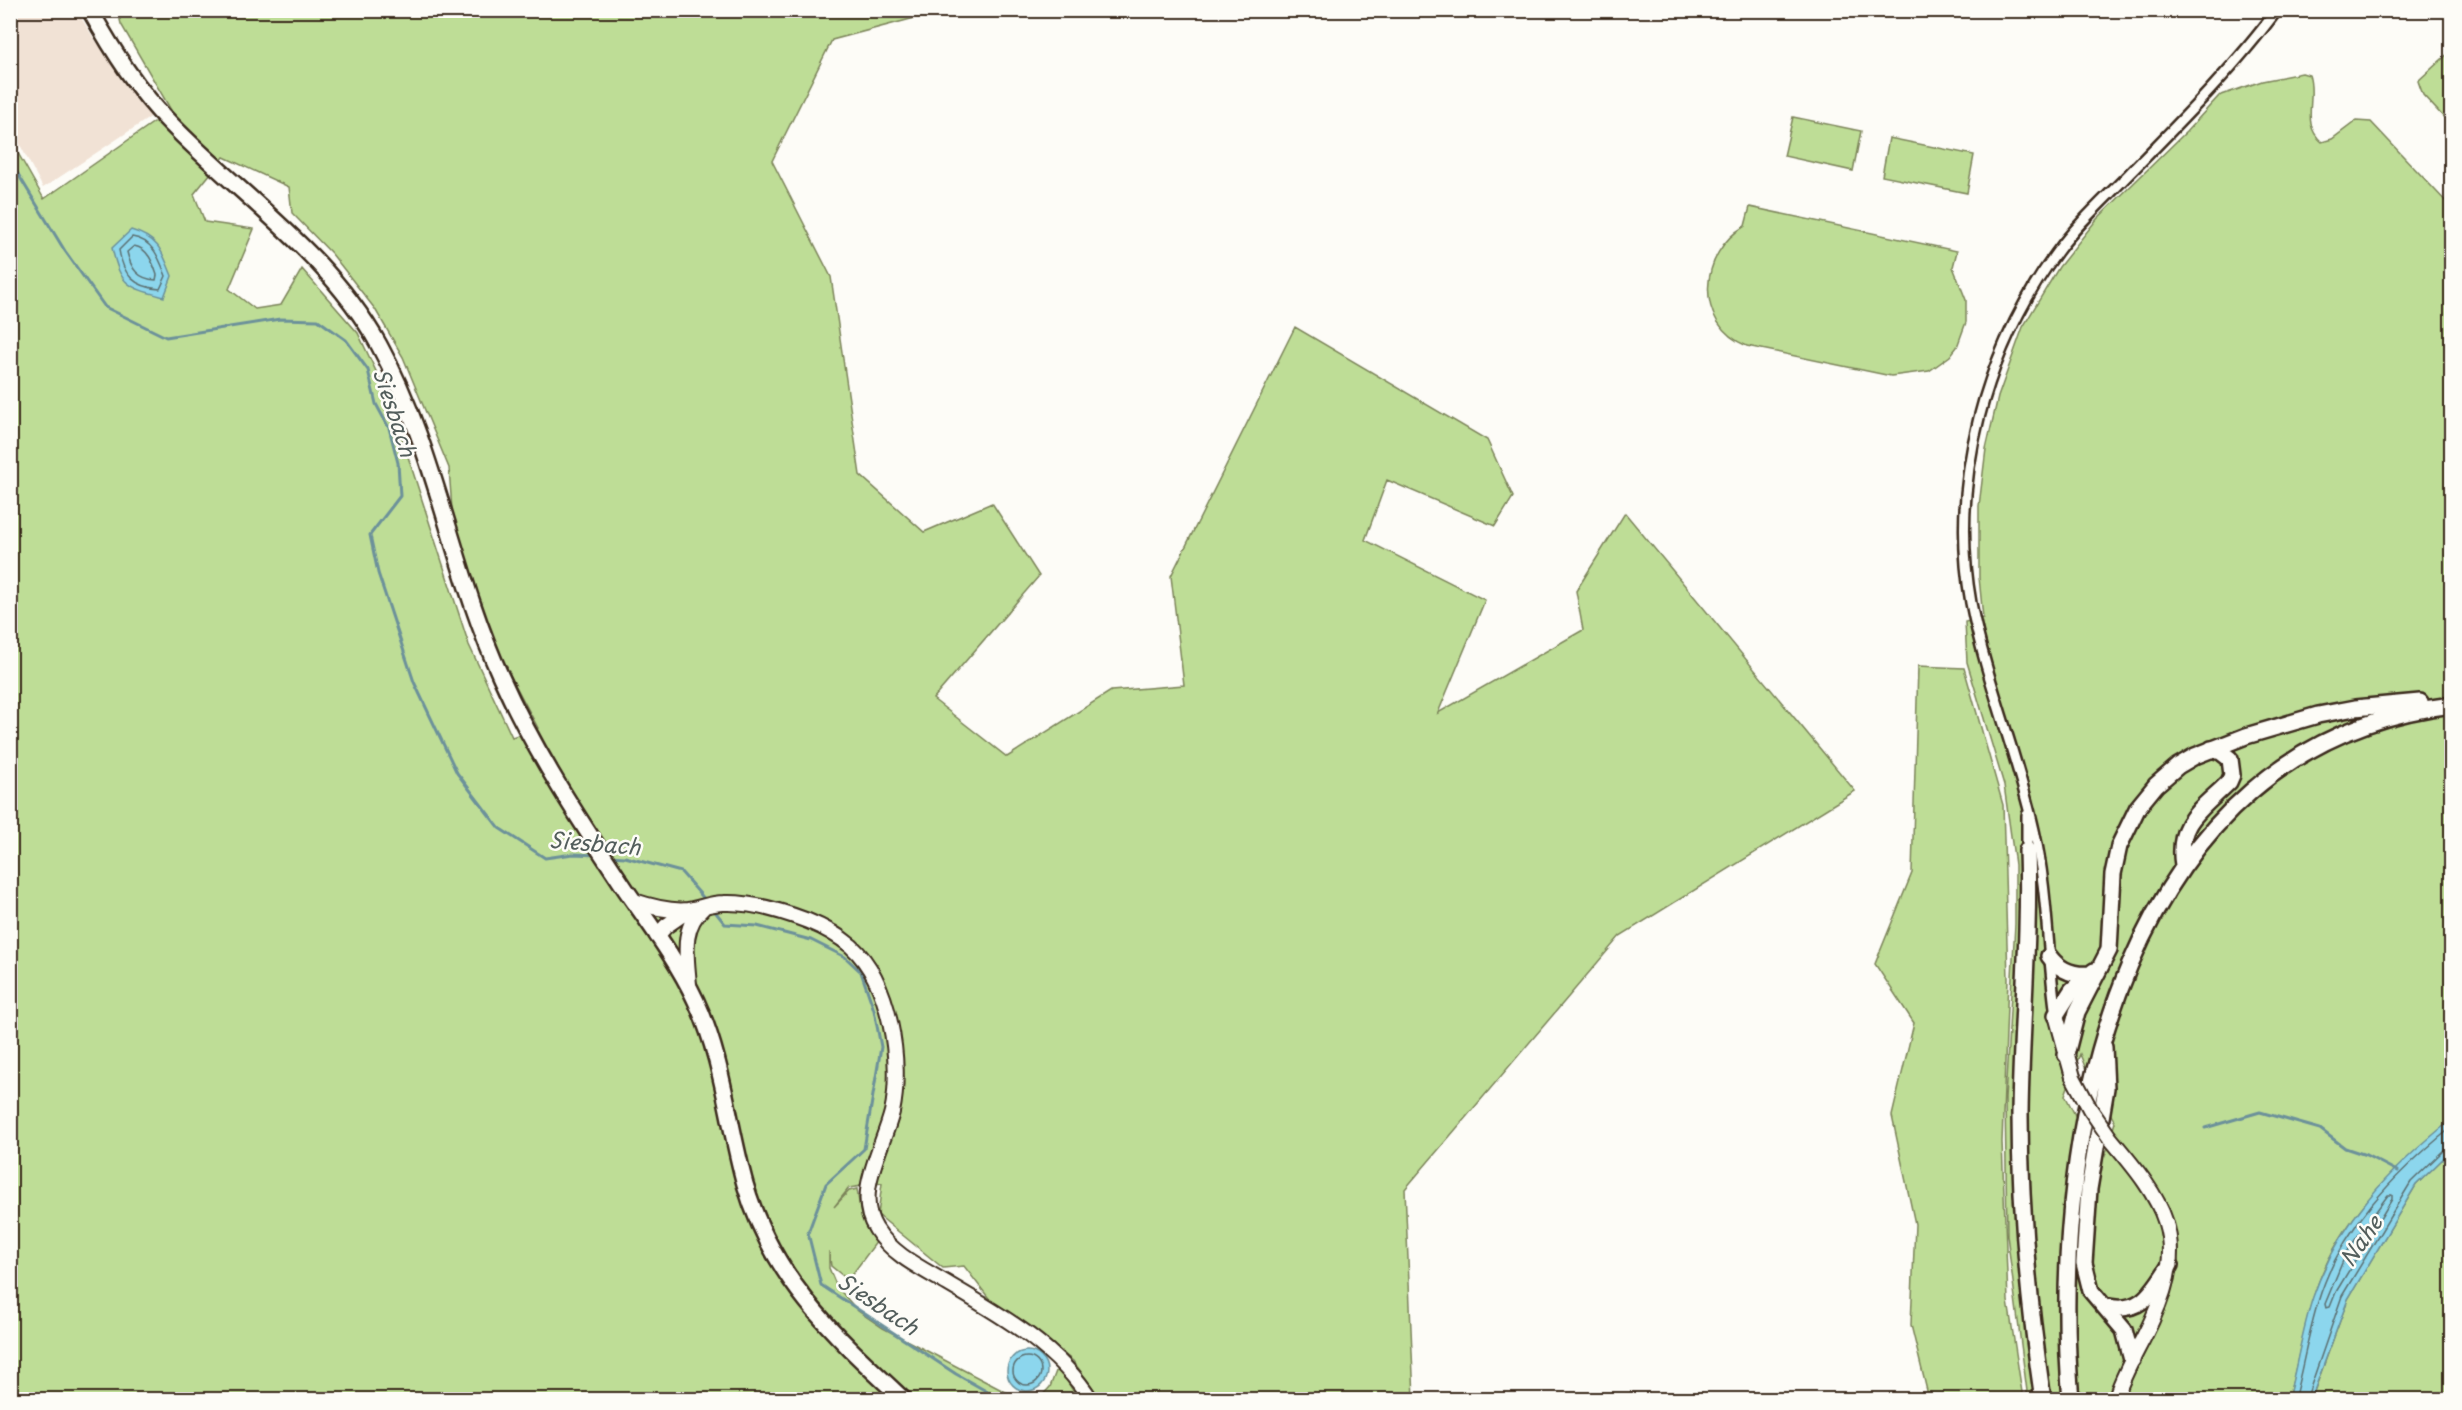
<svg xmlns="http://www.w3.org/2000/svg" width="2462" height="1410" font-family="'Playpen Sans',sans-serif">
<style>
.built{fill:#f1e2d5}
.green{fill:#bedd96;stroke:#7c845a;stroke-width:1.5;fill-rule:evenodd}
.water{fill:#8cd6ed;stroke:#6c919a;stroke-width:1.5}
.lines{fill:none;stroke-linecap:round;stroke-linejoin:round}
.shore{stroke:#5b6f71;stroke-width:1.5}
.stream{stroke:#6c919a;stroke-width:3}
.street-casing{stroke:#3b2a1e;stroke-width:14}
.secondary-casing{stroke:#3b2a1e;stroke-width:18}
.primary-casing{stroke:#3b2a1e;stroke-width:20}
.street{stroke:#fdfcf7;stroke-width:9}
.secondary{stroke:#fdfcf7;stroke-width:14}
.primary{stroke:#fdfcf7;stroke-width:15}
.secondary-bridge-casing{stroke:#3b2a1e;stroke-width:18;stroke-linecap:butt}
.secondary-bridge{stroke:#fdfcf7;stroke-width:14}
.labels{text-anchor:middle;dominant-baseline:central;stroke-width:5;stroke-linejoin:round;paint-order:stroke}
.water-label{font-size:22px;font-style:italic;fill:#535e5c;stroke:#fdfcf7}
</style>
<rect width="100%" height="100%" fill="#fdfcf7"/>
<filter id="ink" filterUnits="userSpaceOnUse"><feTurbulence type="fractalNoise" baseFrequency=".0167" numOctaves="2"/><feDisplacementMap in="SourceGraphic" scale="12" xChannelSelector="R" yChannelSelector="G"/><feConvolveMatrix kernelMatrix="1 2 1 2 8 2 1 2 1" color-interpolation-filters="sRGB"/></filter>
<g filter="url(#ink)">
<path class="built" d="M10,11H77L93,37L152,116L43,188L11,128Z"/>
<path class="green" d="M118,11H941L832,40L772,161L831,277L860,475L924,532L992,503L1039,576L933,699L1007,757L1111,691L1184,685L1171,576L1295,327L1487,440L1513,497L1495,526L1387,480L1365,540L1485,600L1438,713L1583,630L1576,591L1625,513L1855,791L1620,936L1405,1189L1414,1399H1101L1073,1361L1023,1322L991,1301L964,1266L943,1268L878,1215L882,1183L849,1188L834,1207L849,1191L857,1189L861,1216L877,1241L848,1280L831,1266L829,1251V1268L837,1287L858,1311L883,1328L1019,1399H11L10,139L44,199L171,110L121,24ZM224,157L289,187L292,213L332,254L375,309L403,357L449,468L453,524L474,585L501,658L538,728L512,737L469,645L390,401L358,333L302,269L281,305L255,309L229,289L254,229L205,222L194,194Z
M2451,51V125L2423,95L2418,81Z
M2302,73L2309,75C2317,98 2300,124 2322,142L2332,139L2356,121L2371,122L2451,207L2452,1120C2391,1169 2334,1225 2312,1302C2302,1334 2297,1367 2288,1399H2028L2007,1235L2005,1099L2015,924V865L2004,785L1967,662L1965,622L1983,618L1979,577V506L1986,449L1998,397L2023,327L2059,267L2097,219L2186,132L2219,96L2262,81ZM2080,1054L2087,1072L2115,1122L2105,1156L2077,1119L2065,1095Z
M1793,117L1861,131L1853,171L1784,156Z
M1889,138L1974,155L1967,193L1882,176Z
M1750,207L1957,251L1953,267L1966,300V322L1957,347L1950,356L1929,371L1891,376L1747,346C1693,324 1699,252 1745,226Z
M1918,666L1964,668L2003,805L2008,979L2002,1142L2008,1301L2023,1399H1929L1911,1325L1915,1224L1892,1116L1914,1023L1875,964L1912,873Z
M2451,1151V1399L2311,1400L2348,1299L2416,1185Z
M1058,1366L1078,1399L1038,1400L1050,1387Z"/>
<path class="water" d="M131,230C158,238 162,250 172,276L164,297C127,287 121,286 112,248Z
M2451,1120V1151L2416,1185L2348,1299L2311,1399H2288C2297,1366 2302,1330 2313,1297C2340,1220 2389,1170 2451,1120Z
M1007 1371a20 20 0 1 1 40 0a20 20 0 1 1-40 0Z"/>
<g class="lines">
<path class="shore" d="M132,237C153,240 159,258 166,276L160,289C134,287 123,275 119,250Z
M134,246C148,248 153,263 157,275L156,280C138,279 131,269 127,252Z
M2388,1195H2392V1199L2336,1292L2330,1307L2326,1308L2325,1304L2347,1251Z
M1013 1371a14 14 0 1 1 28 0a14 14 0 1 1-28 0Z
M2294,1400C2303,1367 2308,1334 2318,1302C2340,1229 2394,1174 2452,1127
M2306,1400L2342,1296L2411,1182L2445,1149L2452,1147"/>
<path class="stream" d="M10,161L65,251L105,307L166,337L280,319L318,320L346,340L368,370L376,404L389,428L398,463L400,496L370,535L378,573L414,682L457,773L499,828L545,858L573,854L597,855
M609,856L625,857L681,872L707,902
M713,909L725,924L757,926L811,940L845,957L861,972L874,1010L881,1047L864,1149L826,1184L808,1233L821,1285L956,1374L1002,1400
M2205,1128L2260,1112L2320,1129L2345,1148L2366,1155L2397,1171"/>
<g class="street-casing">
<path id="street" d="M2027,815V850
M2056,1015C2047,953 2048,891 2034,830C2017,754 1986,680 1971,603C1949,481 1985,351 2057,252C2078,223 2105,199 2130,173C2180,122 2234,68 2277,10"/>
</g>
<g class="secondary-casing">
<path id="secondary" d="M634,901C652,907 670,912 688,910C700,908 711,903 724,903C751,902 782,911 808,921C823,927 838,935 851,946C890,981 903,1062 892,1112C883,1148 853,1194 876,1229C892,1255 923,1269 948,1284C1001,1315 1058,1347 1091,1400
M657,936L666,926L689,910
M689,985C687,956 680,928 704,907
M2056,1015L2073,1077
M2110,1138C2164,1202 2190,1237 2152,1320C2140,1347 2124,1371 2115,1400"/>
</g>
<g class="primary-casing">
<path id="primary" d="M90,10C113,51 138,91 171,124C243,198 328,253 379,345C436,449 452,570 501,677C535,753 580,821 626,890C651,926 678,962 696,1001C723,1059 728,1123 745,1184C773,1280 834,1335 904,1400
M2027,850C2030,938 2021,1026 2020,1114C2020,1210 2029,1305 2043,1400
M2183,865C2176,822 2201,810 2229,782L2232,775L2230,759L2221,752L2211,749
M2049,956C2059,970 2073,976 2091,974
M2056,1015L2072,990L2094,971
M2104,1047L2106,1088L2089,1189L2084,1263L2091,1291L2124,1330L2132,1360
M2066,1055L2077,1012L2109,950L2113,874L2119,846L2138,807L2156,785L2178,766L2195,756L2246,736L2318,715L2355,708L2420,702
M2104,1306C2141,1316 2153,1291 2170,1265
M2071,1400C2047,1128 2125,743 2452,705"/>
</g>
<use href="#street" class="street"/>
<use href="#secondary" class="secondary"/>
<use href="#primary" class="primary"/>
<g class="secondary-bridge-casing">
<path id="secondary-bridge" d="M2073,1077L2090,1109L2110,1138"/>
</g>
<use href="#secondary-bridge" class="secondary-bridge"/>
</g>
</g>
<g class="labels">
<g class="water-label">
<text transform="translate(396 412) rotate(72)">Siesbach</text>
<text transform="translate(595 842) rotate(5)">Siesbach</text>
<text transform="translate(2360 1240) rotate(-55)">Nahe</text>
<text transform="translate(879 1303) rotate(34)">Siesbach</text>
</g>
</g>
<rect width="2462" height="1410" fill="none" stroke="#fdfcf7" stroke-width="36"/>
<rect x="18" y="18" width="2426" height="1374" fill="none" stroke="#3b2a1e" stroke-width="2" filter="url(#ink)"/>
</svg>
